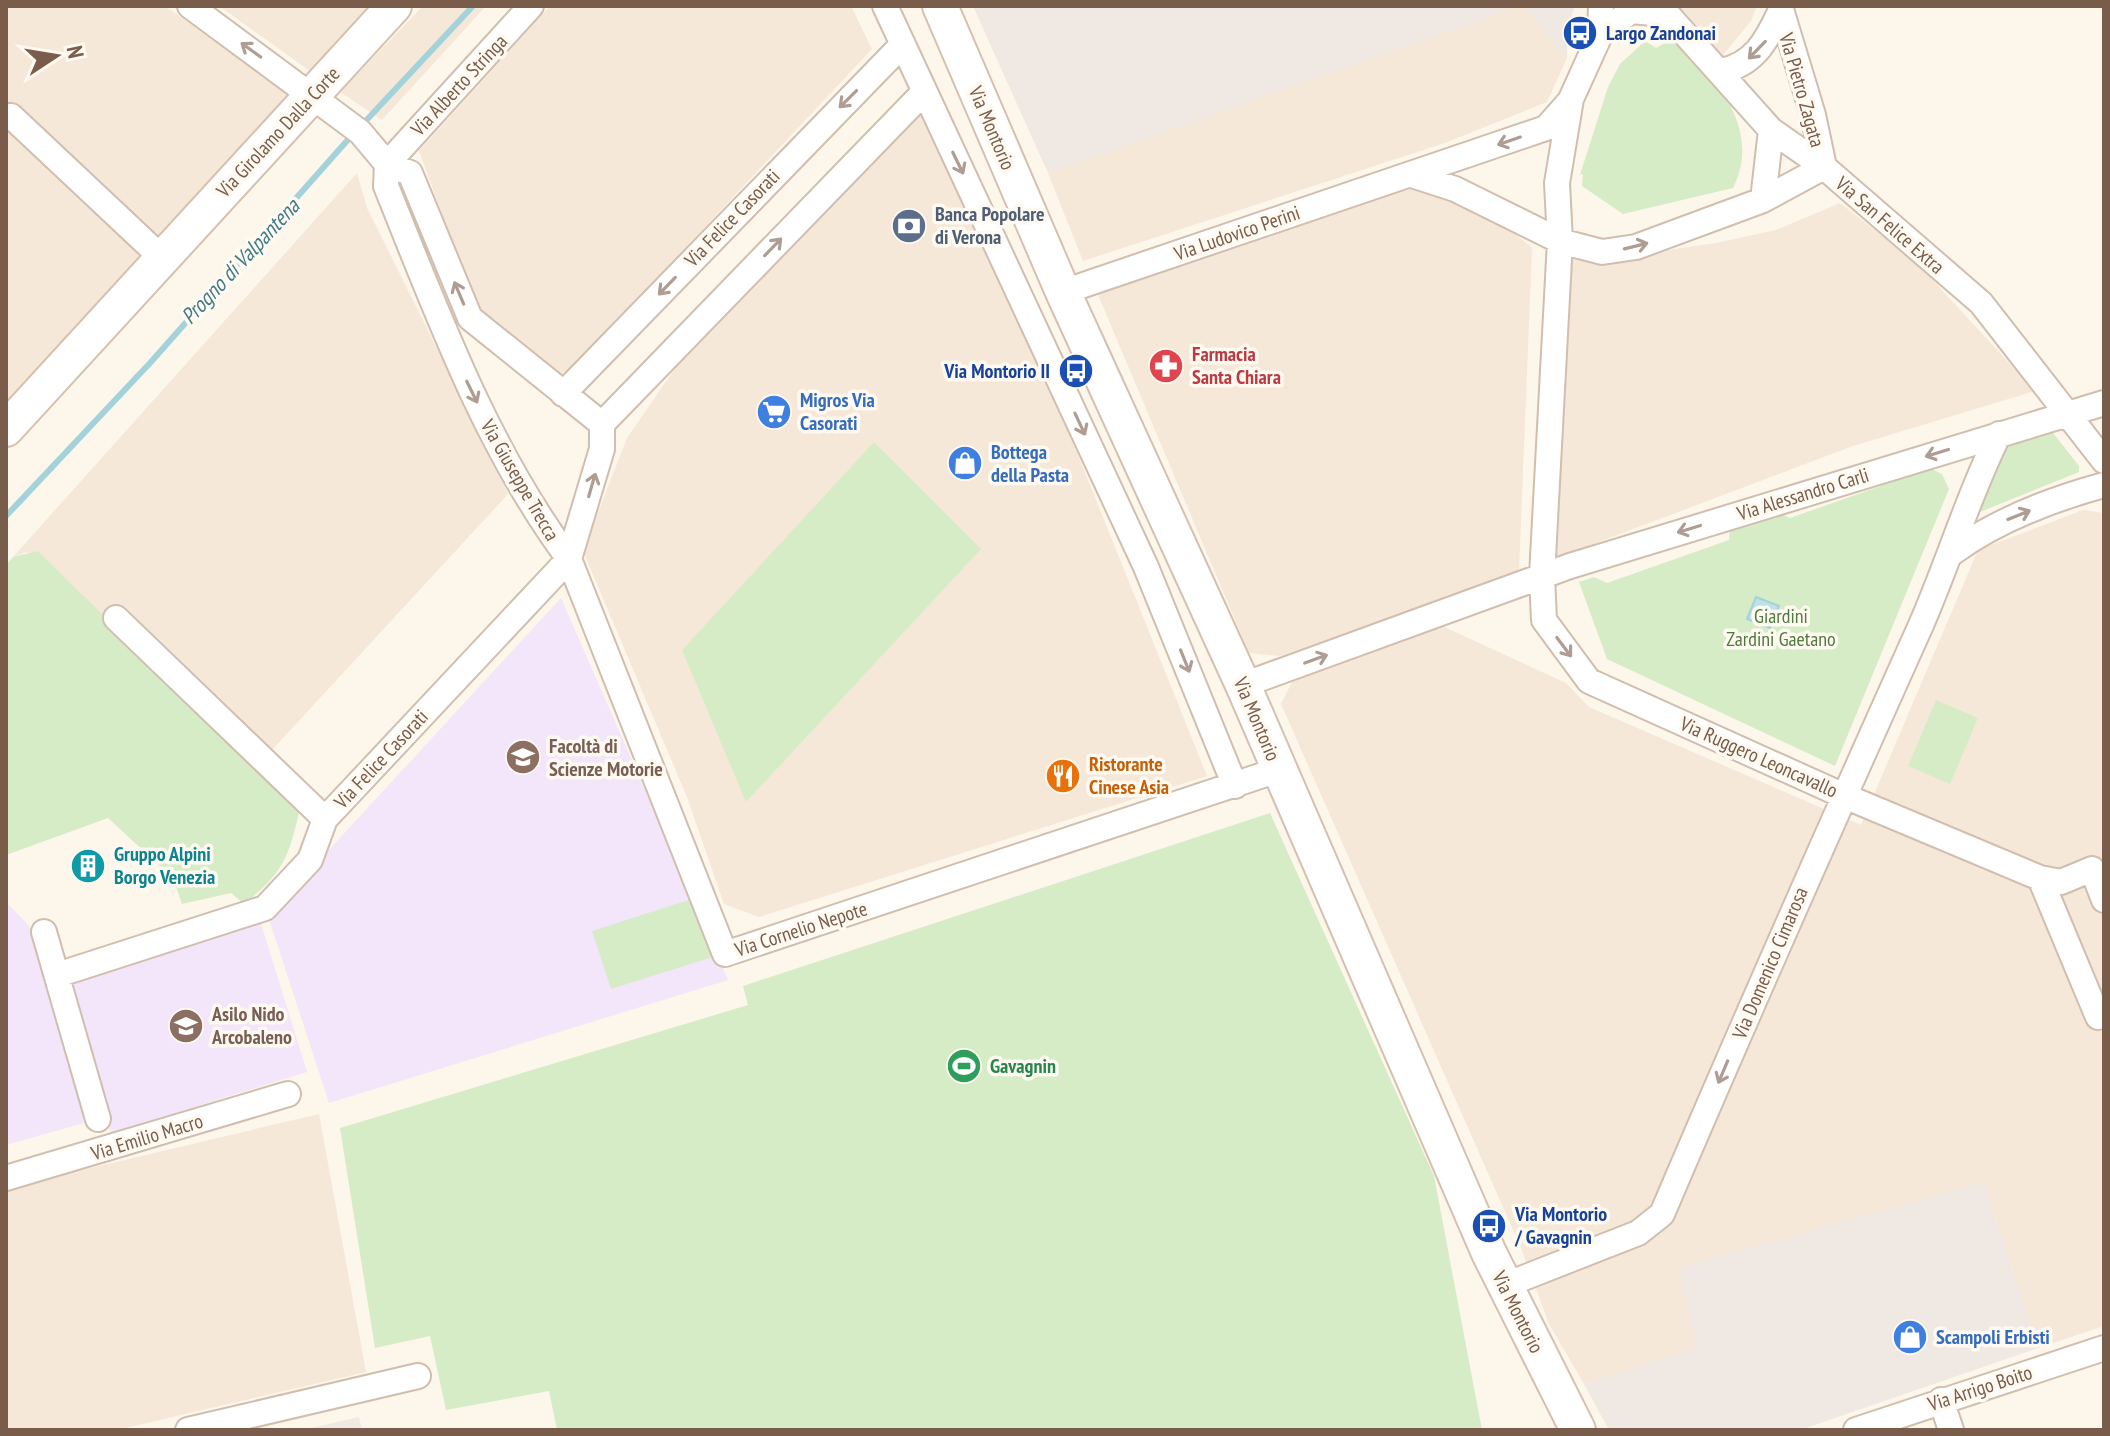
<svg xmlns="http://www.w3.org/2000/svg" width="2110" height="1436" font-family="'PT Sans Narrow',sans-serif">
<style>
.residential{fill:#f5e8d8}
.industrial{fill:#efe8e3}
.education{fill:#f3e6fa}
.green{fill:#d6ecc7}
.water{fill:#bde2e8;stroke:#a3d2db;stroke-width:2}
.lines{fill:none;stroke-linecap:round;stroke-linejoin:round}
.stream{stroke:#a3d2db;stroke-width:6}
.street-casing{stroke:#d1beae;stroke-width:28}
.secondary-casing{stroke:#d6c0ae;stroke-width:38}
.street{stroke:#fff;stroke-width:24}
.secondary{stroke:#fff;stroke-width:34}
.oneway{stroke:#af9d93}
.labels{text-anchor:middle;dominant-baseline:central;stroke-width:7;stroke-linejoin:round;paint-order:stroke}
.transit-label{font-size:20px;font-weight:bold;fill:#164399;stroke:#fffaf1;text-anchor:start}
.street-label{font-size:20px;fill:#7a5c4b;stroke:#fffaf1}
.service-label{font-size:20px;font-weight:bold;fill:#4e5e75;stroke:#fffaf1;text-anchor:start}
.health-label{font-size:20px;font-weight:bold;fill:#be3a42;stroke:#fffaf1;text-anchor:start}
.shop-label{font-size:20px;font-weight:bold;fill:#366cbe;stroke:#fffaf1;text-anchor:start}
.park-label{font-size:20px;fill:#517a40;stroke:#fffaf1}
.education-label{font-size:20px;font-weight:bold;fill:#785e54;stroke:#fffaf1;text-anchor:start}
.food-label{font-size:20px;font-weight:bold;fill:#c56008;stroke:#fffaf1;text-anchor:start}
.culture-label{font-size:20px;font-weight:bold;fill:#0d838f;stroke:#fffaf1;text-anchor:start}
.leisure-label{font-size:20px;font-weight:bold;fill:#27864d;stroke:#fffaf1;text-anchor:start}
.water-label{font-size:22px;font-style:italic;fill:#417b87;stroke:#fffaf1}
</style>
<rect width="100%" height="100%" fill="#fdf6ea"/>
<path class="residential" d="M6,6H165L293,97L6,412Z
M219,6H379L314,74Z
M423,6H486L382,120L340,92Z
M550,6H851L872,49L571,370L552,377L478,313L419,151Z
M1519,6H1524L1567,58L1547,102L1445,143L1083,261L1048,173Z
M1679,6H1757L1751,21L1723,55Z
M931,102L963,169L1207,776L759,917L724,904L687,797L583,551L627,438L678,364Z
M357,173L367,208L509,493L272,750L124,610L111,623L27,552L13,557Z
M1447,176L1532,248L1519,572L1280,656L1249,653L1096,290Z
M1840,203L1916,262L2035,391L1853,446L1551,560L1563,257H1622L1716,243L1776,230Z
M2083,510L2104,513V1326L2038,1348L1984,1182L1679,1269L1697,1347L1584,1384L1549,1324L1521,1248L1281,704L1294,678L1442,626L1566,683L1589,707L1861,825L1978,550Z
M319,1114L366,1372L117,1430H6V1188Z"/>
<path class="industrial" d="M973,6H1519L1048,173Z
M1524,6H1575L1567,27V58Z
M1984,1182L2038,1348L1800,1430H1609L1584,1384L1697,1347L1678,1268Z
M359,1417L362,1430H303Z"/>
<path class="education" d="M561,598L728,980L329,1103L268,916Z
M6,902L37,934L91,1121L6,1145Z
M259,917L307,1072L111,1133L66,981Z"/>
<path class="green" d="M1679,35C1714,79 1763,128 1733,188L1623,214L1582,186L1583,174L1580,175L1608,87L1620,64L1645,41L1656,48Z
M2050,429L2079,466V472L1980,512L1976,507L2004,450L2015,441Z
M874,442L981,549L746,802L682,650Z
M1928,467L1942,474L1949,489L1835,766L1607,659L1579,582L1594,577L1607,583L1729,540L1730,524L1770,508L1790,518L1909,476L1911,468Z
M38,551L300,809C288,858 285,871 244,904L231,893L182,904L173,878L108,818L6,855V565L13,557Z
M1936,700L1978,718L1950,784L1908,766Z
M1270,813L1434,1176L1482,1430H557L549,1391L446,1410L430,1336L375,1348L340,1128L748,1005L743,986Z
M698,897L716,956L611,989L592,931Z"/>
<path class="water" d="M1756,597L1779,606L1770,628L1747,619Z"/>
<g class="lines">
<path class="stream" d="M361,126L473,6
M6,516L150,363L353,134"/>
<g class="street-casing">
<path id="street" d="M885,6L1146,567L1235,786
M1601,6L1600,35L1571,99L1557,183L1560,241L1542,576L1544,620L1589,681L1842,795L2040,878L2061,882L2092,869L2104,900
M1660,6L1771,130L1824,167L1981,303L2104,461
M1780,6L1813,115L1824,167
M1600,35L1631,11L1653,13L1673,21
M1721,71C1753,65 1766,42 1779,14
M11,116L162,258
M387,164L386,186C438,315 486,447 569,559L725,954L1278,770
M387,164L531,6
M1412,175L1455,189L1560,241L1602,252L1636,247L1763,200L1824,167
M1763,200L1771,130
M1063,292L1546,128L1570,101
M563,394L903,44
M602,424L924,92
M1952,553C1997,520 2049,500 2104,485
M116,618L325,819
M1243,685L1570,566L2104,403
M2040,878L2098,1017L2104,1015
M44,932L98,1119
M57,975L265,908L310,860L325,819L569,559L602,449V424L470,318L410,173L387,164L360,132L190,6
M6,1178L288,1094
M1503,1286L1638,1233L1662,1214C1746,1017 1833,821 1921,625C1949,561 1968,496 1999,434
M1941,1400L1951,1430
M188,1430L418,1376
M1856,1430L2104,1348"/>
</g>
<g class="secondary-casing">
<path id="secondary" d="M940,6L1063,292L1243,685L1489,1253L1578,1430
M6,429L394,6"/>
</g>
<use href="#street" class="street"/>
<use href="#secondary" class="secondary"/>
</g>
<defs><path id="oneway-shaft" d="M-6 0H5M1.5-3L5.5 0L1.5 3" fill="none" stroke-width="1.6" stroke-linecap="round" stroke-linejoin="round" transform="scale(2)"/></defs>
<g class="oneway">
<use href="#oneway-shaft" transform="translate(251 50) rotate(-144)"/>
<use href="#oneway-shaft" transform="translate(1757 50) rotate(134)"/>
<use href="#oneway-shaft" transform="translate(848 99) rotate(135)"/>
<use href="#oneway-shaft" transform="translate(1509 141) rotate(161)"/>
<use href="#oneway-shaft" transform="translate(958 163) rotate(64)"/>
<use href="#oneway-shaft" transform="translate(1636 246) rotate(-14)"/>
<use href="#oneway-shaft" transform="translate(773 247) rotate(-46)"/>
<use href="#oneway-shaft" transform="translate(667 286) rotate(134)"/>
<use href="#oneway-shaft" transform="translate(459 293) rotate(-113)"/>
<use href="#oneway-shaft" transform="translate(472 392) rotate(64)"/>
<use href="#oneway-shaft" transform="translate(1080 424) rotate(65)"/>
<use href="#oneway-shaft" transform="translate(1937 453) rotate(163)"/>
<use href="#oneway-shaft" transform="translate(592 485) rotate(-74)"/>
<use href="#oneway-shaft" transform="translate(2019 515) rotate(-22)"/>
<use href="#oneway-shaft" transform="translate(1689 529) rotate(163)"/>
<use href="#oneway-shaft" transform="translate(1564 647) rotate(53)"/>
<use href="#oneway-shaft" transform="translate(1316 659) rotate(-20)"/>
<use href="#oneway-shaft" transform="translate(1185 661) rotate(68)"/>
<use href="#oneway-shaft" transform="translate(1723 1072) rotate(113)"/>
</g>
<defs>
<g id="bus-disc" transform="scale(1.8)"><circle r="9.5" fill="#1a4fb4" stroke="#fffaf1"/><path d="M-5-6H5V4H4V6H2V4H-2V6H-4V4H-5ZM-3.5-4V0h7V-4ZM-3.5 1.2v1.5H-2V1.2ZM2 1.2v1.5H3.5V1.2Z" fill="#fff"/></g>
<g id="bank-disc" transform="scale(1.8)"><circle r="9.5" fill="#5c6f8a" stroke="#fffaf1"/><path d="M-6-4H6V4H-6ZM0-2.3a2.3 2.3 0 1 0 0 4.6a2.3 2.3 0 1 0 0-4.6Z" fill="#fff"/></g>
<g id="pharmacy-disc" transform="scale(1.8)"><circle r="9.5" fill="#e0444e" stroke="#fffaf1"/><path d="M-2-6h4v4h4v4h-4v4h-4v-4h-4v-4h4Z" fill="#fff"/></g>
<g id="supermarket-disc" transform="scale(1.8)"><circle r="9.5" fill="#3f7fe0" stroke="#fffaf1"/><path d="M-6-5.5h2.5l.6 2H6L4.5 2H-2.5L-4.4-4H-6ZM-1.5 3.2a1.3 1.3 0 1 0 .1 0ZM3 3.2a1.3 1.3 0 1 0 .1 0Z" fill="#fff"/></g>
<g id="shop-disc" transform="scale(1.8)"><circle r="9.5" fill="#3f7fe0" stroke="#fffaf1"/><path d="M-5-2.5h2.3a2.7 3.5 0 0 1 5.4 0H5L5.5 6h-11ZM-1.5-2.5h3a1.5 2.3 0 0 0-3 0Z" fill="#fff"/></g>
<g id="university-disc" transform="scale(1.8)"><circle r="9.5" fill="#8d6e63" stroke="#fffaf1"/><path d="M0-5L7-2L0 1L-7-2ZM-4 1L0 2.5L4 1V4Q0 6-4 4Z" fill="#fff"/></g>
<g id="restaurant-disc" transform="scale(1.8)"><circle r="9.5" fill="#e8710a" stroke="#fffaf1"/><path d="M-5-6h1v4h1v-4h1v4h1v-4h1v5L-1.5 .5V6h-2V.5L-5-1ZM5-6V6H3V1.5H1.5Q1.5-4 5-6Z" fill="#fff"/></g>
<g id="building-disc" transform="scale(1.8)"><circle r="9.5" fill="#0f9aa8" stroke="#fffaf1"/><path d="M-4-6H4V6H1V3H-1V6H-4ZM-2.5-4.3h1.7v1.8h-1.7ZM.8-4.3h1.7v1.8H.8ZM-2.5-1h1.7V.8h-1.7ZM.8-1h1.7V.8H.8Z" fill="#fff"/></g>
<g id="school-disc" transform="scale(1.8)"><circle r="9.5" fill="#8d6e63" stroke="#fffaf1"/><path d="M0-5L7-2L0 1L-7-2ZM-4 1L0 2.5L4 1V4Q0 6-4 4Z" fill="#fff"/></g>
<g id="stadium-disc" transform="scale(1.8)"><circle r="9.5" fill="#2e9e5b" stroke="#fffaf1"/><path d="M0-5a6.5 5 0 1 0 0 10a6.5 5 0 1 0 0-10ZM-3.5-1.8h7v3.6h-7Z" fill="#fff"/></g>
</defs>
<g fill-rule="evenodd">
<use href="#bus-disc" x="1580" y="33"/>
<use href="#bank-disc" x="909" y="226"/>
<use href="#pharmacy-disc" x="1166" y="366"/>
<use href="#bus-disc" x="1076" y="371"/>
<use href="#supermarket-disc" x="774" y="412"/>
<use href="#shop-disc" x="965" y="463"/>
<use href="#university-disc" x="523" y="757"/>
<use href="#restaurant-disc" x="1063" y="776"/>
<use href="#building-disc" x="88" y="866"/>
<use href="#school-disc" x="186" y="1026"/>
<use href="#stadium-disc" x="964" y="1066"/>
<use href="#bus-disc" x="1489" y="1226"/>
<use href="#shop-disc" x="1910" y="1337"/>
</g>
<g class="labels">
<g class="transit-label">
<text x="1606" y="33">Largo Zandonai</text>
<text x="1050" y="371" text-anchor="end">Via Montorio II</text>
<text x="1515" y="1214">Via Montorio<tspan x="1515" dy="23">/ Gavagnin</tspan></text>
</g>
<g class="street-label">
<text transform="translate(459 85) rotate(-47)">Via Alberto Stringa</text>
<text transform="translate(1802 90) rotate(74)">Via Pietro Zagata</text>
<text transform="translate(992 128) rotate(67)">Via Montorio</text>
<text transform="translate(278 132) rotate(-47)">Via Girolamo Dalla Corte</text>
<text transform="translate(732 218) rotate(-46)">Via Felice Casorati</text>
<text transform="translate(1890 225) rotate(41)">Via San Felice Extra</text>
<text transform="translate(1237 233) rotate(-19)">Via Ludovico Perini</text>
<text transform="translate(520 480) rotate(60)">Via Giuseppe Trecca</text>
<text transform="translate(1803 494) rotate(-17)">Via Alessandro Carli</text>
<text transform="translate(1257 719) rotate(67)">Via Montorio</text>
<text transform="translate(1759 757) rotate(24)">Via Ruggero Leoncavallo</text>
<text transform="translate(381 759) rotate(-47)">Via Felice Casorati</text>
<text transform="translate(801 929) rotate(-18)">Via Cornelio Nepote</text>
<text transform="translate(1770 963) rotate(-67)">Via Domenico Cimarosa</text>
<text transform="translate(147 1137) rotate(-17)">Via Emilio Macro</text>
<text transform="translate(1518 1312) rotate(63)">Via Montorio</text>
<text transform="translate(1980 1388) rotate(-18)">Via Arrigo Boito</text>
</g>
<g class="service-label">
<text x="935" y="214">Banca Popolare<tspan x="935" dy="23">di Verona</tspan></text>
</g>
<g class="health-label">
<text x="1192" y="354">Farmacia<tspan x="1192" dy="23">Santa Chiara</tspan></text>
</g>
<g class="shop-label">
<text x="800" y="400">Migros Via<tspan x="800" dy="23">Casorati</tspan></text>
<text x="991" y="452">Bottega<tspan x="991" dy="23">della Pasta</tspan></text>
<text x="1936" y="1337">Scampoli Erbisti</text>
</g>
<g class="park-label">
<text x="1781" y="616">Giardini<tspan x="1781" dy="23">Zardini Gaetano</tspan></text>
</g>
<g class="education-label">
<text x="549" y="746">Facoltà di<tspan x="549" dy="23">Scienze Motorie</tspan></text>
<text x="212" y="1014">Asilo Nido<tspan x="212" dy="23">Arcobaleno</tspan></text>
</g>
<g class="food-label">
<text x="1089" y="764">Ristorante<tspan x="1089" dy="23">Cinese Asia</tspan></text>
</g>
<g class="culture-label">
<text x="114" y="854">Gruppo Alpini<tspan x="114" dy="23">Borgo Venezia</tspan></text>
</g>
<g class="leisure-label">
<text x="990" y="1066">Gavagnin</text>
</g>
<g class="water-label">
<text transform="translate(240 261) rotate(-47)">Progno di Valpantena</text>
</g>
</g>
<rect width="2110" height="1436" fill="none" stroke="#7a5c4b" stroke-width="16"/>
<g transform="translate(56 56) rotate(78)" stroke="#fffaf1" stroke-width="6" paint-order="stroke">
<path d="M0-6L14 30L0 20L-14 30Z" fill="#7a5c4b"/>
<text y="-12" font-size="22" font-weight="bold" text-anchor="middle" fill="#7a5c4b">N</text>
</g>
</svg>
